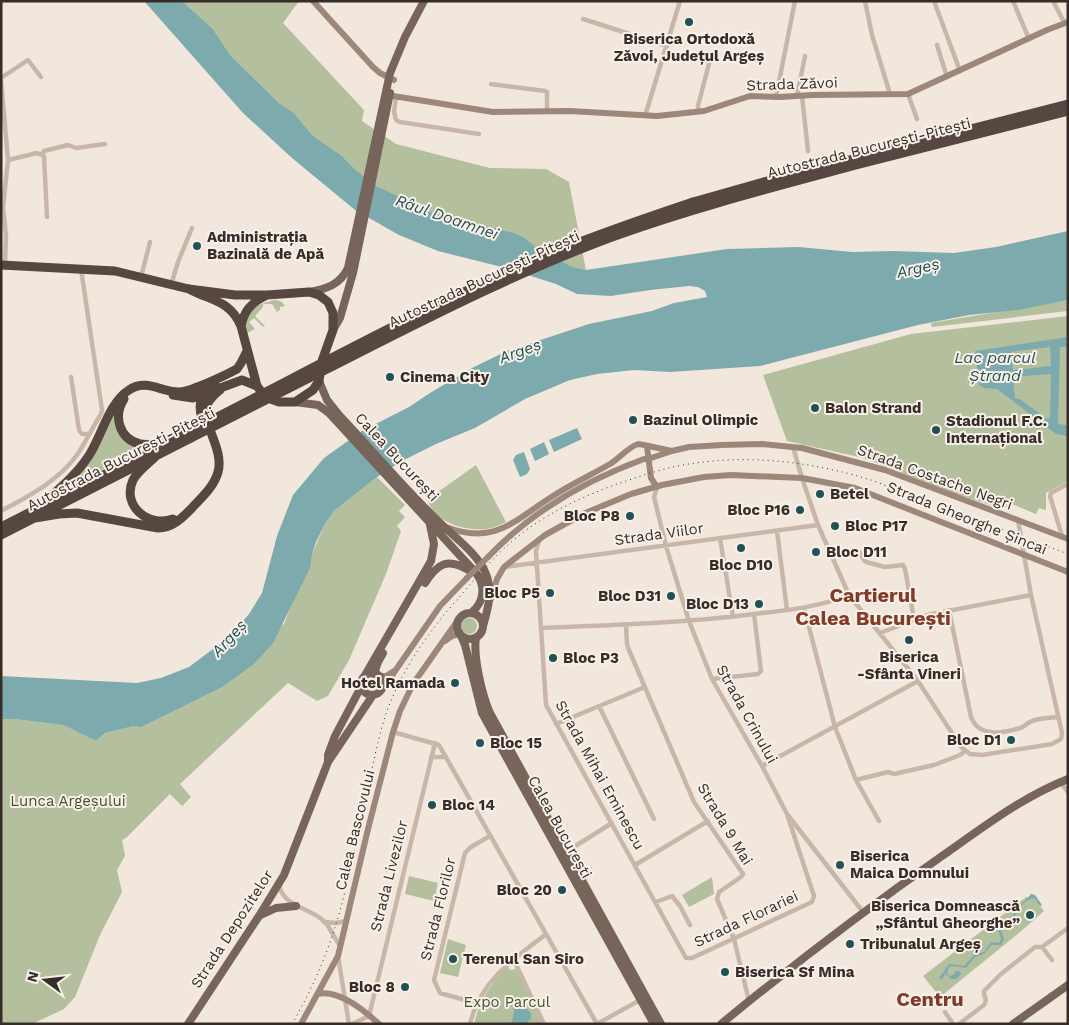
<svg xmlns="http://www.w3.org/2000/svg" width="1069" height="1025" font-family="'Work Sans',sans-serif">
<style>
.green{fill:#b4bf9d}
.water{fill:#7daaad;fill-rule:evenodd}
.lines{fill:none;stroke-linecap:round;stroke-linejoin:round}
.street{stroke:#c8b7a9;stroke-width:4.5}
.secondary{stroke:#9c877a;stroke-width:6}
.primary{stroke:#77645a;stroke-width:8}
.highway{stroke:#564740;stroke-width:9}
.rail{stroke:#362d29;stroke-width:1;stroke-dasharray:1 4;stroke-linecap:butt}
.secondary-bridge{stroke:#9c877a;stroke-width:6}
.highway-bridge{stroke:#564740;stroke-width:9}
.poi-dot{fill:#205255;stroke:#f9f1e9;stroke-width:2}
.labels{text-anchor:middle;dominant-baseline:central;stroke-width:4;stroke-linejoin:round;paint-order:stroke}
.poi-label{font-size:15px;font-weight:bold;fill:#362d29;stroke:#f9f1e9;text-anchor:start}
.street-label{font-size:15px;fill:#362d29;stroke:#f9f1e9}
.park-label{font-size:15px;fill:#45532d;stroke:#f9f1e9}
.water-label{font-size:16px;font-style:italic;fill:#205255;stroke:#f9f1e9}
.district-label{font-size:20px;font-weight:bold;fill:#813b26;stroke:#f9f1e9}
</style>
<rect width="100%" height="100%" fill="#f1e7dd"/>
<path class="green" d="M182,1H299L283,23L364,110L362,121L396,144L490,168L546,169L569,182L586,270L573,267L538,249L525,238L515,233L491,227L463,224L440,217L415,204L377,186L357,171L342,156L312,135L294,113L279,103L230,55L213,29Z
M276,300L282,302L285,306L280,307V310L277,312L272,304H263V307L255,316L265,326L263,327L254,318L249,322L255,329L247,333C241,312 258,303 276,300Z
M1068,300V311L932,327L931,323Z
M1068,316V481L1046,493V510L1039,508L1036,514L1012,504L1003,509L956,494L863,458L787,441L763,375L911,334Z
M119,401L121,433L148,446L60,492L72,479Z
M476,465L506,522C501,524 496,527 491,528C471,533 431,523 428,499Z
M377,477L405,505L399,511L405,517L397,526L401,531L386,574L349,660L328,696L317,701L288,683L180,784L191,797L182,806L170,794L126,838L122,840L125,856L117,870L122,892L100,935L75,997L64,1009L32,1024H1V719H14L63,725L96,741L105,733L134,726L284,624L294,598L311,566L312,554L325,524L334,511Z
M461 626a8 8 0 1 1 16 0a8 8 0 1 1-16 0Z
M409,876L438,883L434,901L405,894Z
M712,877L714,894L689,907L682,895Z
M1026,897L1034,898L1044,911L1019,933L940,997L923,976Z
M448,939L466,945L458,977L440,973Z
M507,966L510,970L516,969L542,1024H474C481,997 490,987 507,966Z"/>
<path class="water" d="M144,1H182L213,29L230,55L279,103L294,113L312,135L342,156L357,171L377,186L415,204L440,217L463,224L491,227L515,233L525,238L538,249L573,267L586,270L727,249L799,247L852,252L893,251L954,253L996,247L1068,231V300L1018,310L969,315L918,325L760,366L670,372L634,370L597,374L570,380L525,399L475,428L436,444L404,460L377,477L334,511L325,524L316,542L312,554L311,566L273,643L254,664L222,687L141,727L134,726L105,733L96,741L63,725L14,719H1V676L137,683L161,678L189,667L229,637L249,614L262,593L277,536L293,495L324,458L362,431L409,407L430,393L474,367L507,351L589,324L652,311L674,303L707,297L705,291L698,287L689,286L650,290L611,296L577,294L556,284L506,268L438,251L399,235L355,210L292,158L243,113Z
M1068,337V347H1060L1058,424L1066,425L1068,423V436L1056,434L997,389L984,388L979,385L975,351ZM1050,347L1051,366L1013,370L1011,352ZM1051,374L1050,418L1047,419L1021,400L1015,398L1013,377Z
M577,428L582,439L554,452L549,440Z
M544,442L549,454L535,461L530,449Z
M524,452L530,469L527,474L520,477L513,460L516,455Z
M1031,894L1035,895L1042,905L1040,906L1034,898C1024,900 1015,911 1013,922L1001,930L1004,939L1001,945H991L984,954L975,957L966,968L952,966L949,967L947,973L949,976L953,975L956,971H959L961,974L957,979H951L945,973L944,977L942,979L939,978L949,964L964,966L974,955L984,952L991,942L999,943L1001,939L998,929L1000,924L1011,920C1016,906 1022,905 1031,894Z
M518,1004H522L531,1013V1018L526,1024H510L512,1022L515,1006Z"/>
<g class="lines">
<path class="street" d="M865,1L872,35L890,94
M934,1L960,71
M1013,1L1029,39
M1053,1L1065,24
M583,19L667,46
M937,45L947,77
M1,78L28,60L41,77
M1,80L8,160L3,207L6,236L5,265
M491,84L545,91L547,92V112
M908,94L917,119
M797,96L805,56
M802,96L808,151
M396,97L394,112L396,120L400,122L479,134
M776,97L795,1
M698,112V106L711,56
M645,116L680,1
M42,154L44,151L68,145L76,148L105,144
M8,160L37,153L44,156L47,217
M141,277L150,242
M171,285L178,262L192,228
M71,377L79,430L82,434H89
M793,447L802,478L818,525L849,595L918,681L961,747L970,754L982,755L1052,744L1061,739L1062,733L1031,595L1018,520
M657,487L654,497L666,546L689,621L712,679L762,766L787,814L863,912
M1,511C29,496 58,481 77,455C86,442 92,428 101,414L102,410L81,269
M777,531L787,610
M1062,536L1050,496L1051,493L1068,484
M720,538L733,617
M539,541L536,551L546,705L686,958H692L812,902L814,896L787,814
M831,555L857,550C862,552 861,559 866,562L885,567L903,565L905,569L914,619
M505,567L818,525
M804,608L835,727L856,780L879,821
M949,610L971,717C979,738 1003,733 1020,728C1025,727 1027,723 1030,722C1038,718 1050,718 1058,717
M626,625L627,644L629,650L694,802L743,874L741,877L719,892L717,899L734,939L749,1001
M541,628C613,625 684,623 755,614C788,610 819,607 849,595
M880,633L927,615L1031,595
M712,679L758,674L761,671L754,614
M599,706L654,819
M556,724L645,687
M393,732L439,745L597,1024
M431,757H446
M762,766L918,681
M856,780L888,772L894,774L934,765L960,755L965,751
M1060,782L1068,792
M566,852L612,823
M635,865L708,821
M279,885C284,908 310,907 325,922C331,929 335,939 340,946
M656,902L672,896L680,906L690,925
M324,922L336,923L347,921
M1042,947L1052,960
M338,956L349,1024
M513,958L544,1024
M476,1003L440,993L434,980L465,853L471,847L490,836
M945,1012L953,1024
M352,1024L369,1016L435,743
M470,1024C479,983 514,958 545,935
M597,1024L640,1000
M959,1024L984,1005L986,1000L984,994V991L1001,974L1035,947H1042L1068,928"/>
<path class="secondary" d="M313,1L373,67L380,73L394,80
M387,95L493,112L570,111L657,116L704,111L750,96L780,97L812,95L908,94L1047,30L1068,22
M647,447L651,478L657,487
M446,527C496,546 514,520 553,496C571,484 591,475 610,464C619,459 628,447 638,444C641,444 667,450 672,451
M488,557C532,511 584,481 644,459H648L672,451L689,447L722,445L761,444L802,448L885,470L1068,539
M491,599L497,579L504,567L545,535L583,514L631,494L662,485L704,477L731,475L802,478L855,488L1068,572
M445,641L452,636L460,634
M378,676H386L394,671
M382,686L389,681L395,671L440,606L467,578
M318,994C338,989 365,1011 379,1024
M301,1024L338,956L368,829L393,732L400,711L413,684L458,620"/>
<path class="primary" d="M309,292C326,289 340,285 348,268L390,73L405,37L424,1
M333,330L340,318L353,273L390,93
M319,381L327,400L339,415C371,449 401,485 435,518C450,534 478,553 486,574C493,591 488,609 483,626
M295,402L318,405L329,413L476,573C486,586 484,602 472,612
M425,583C438,563 448,557 470,571
M457 626a13 13 0 1 1 26 0a13 13 0 1 1-26 0Z
M461,636L465,645L482,713L654,1024
M476,638C473,656 482,695 490,713L661,1024
M361 684a11 11 0 1 1 22 0a11 11 0 1 1-22 0Z
M374,674L378,662L383,653
M364,677L431,561L434,544L430,525
M328,762L373,695
M261,915L276,908L296,906
M188,1024L259,916L284,875L328,762V755L335,736L361,687
M721,1024C793,965 866,909 942,856C982,828 1022,797 1068,779
M1013,1024L1068,985"/>
<path class="highway" d="M693,202L771,180L1068,104
M1,265L115,271L189,289L235,295H267L309,292L319,295L328,302L333,313V330L322,361L319,381L313,390L295,402H279L265,397L257,386L241,326C230,300 211,301 189,289
M241,326C244,311 251,303 265,296
M323,371C418,323 512,274 612,237C692,208 774,187 856,165C926,147 997,129 1068,111
M173,395L193,398L242,380L257,386
M124,399C113,416 119,439 140,444C149,446 159,443 168,442
M202,418C197,403 203,391 215,382
M155,457C148,464 138,471 133,480C121,506 149,528 173,519
M33,511C53,494 73,479 88,457C101,438 109,402 129,390C147,378 162,393 180,392C192,391 226,375 237,369L241,363L247,351
M35,518L59,514L77,513L158,528C172,528 181,519 191,509C201,498 214,487 218,472C225,447 197,420 209,401C212,397 216,393 220,390
M1,527L188,432
M1,535L191,438"/>
<path class="rail" d="M292,1024C310,993 325,960 335,927C349,884 356,836 367,792C373,765 378,737 387,711C402,670 427,634 455,602C474,580 494,556 516,538C548,512 587,494 626,481C647,474 668,467 689,464C750,454 813,462 871,480L1068,554"/>
<path class="secondary-bridge" d="M467,578L488,557"/>
<path class="highway-bridge" d="M188,432C299,376 409,315 523,265C578,241 636,221 693,202
M191,438L323,371"/>
</g>
<g class="poi-dot">
<circle cx="689" cy="22" r="5"/>
<circle cx="197" cy="246" r="5"/>
<circle cx="390" cy="377" r="5"/>
<circle cx="815" cy="408" r="5"/>
<circle cx="633" cy="420" r="5"/>
<circle cx="936" cy="430" r="5"/>
<circle cx="820" cy="494" r="5"/>
<circle cx="800" cy="510" r="5"/>
<circle cx="630" cy="516" r="5"/>
<circle cx="835" cy="526" r="5"/>
<circle cx="741" cy="548" r="5"/>
<circle cx="816" cy="552" r="5"/>
<circle cx="550" cy="593" r="5"/>
<circle cx="671" cy="596" r="5"/>
<circle cx="759" cy="604" r="5"/>
<circle cx="909" cy="640" r="5"/>
<circle cx="553" cy="658" r="5"/>
<circle cx="455" cy="683" r="5"/>
<circle cx="1011" cy="740" r="5"/>
<circle cx="480" cy="743" r="5"/>
<circle cx="432" cy="805" r="5"/>
<circle cx="840" cy="865" r="5"/>
<circle cx="562" cy="890" r="5"/>
<circle cx="1030" cy="915" r="5"/>
<circle cx="850" cy="944" r="5"/>
<circle cx="453" cy="959" r="5"/>
<circle cx="725" cy="972" r="5"/>
<circle cx="405" cy="987" r="5"/>
</g>
<g class="labels">
<g class="poi-label">
<text x="689" y="39" text-anchor="middle">Biserica Ortodoxă<tspan x="689" dy="17">Zăvoi, Județul Argeș</tspan></text>
<text x="207" y="237">Administrația<tspan x="207" dy="17">Bazinală de Apă</tspan></text>
<text x="400" y="377">Cinema City</text>
<text x="825" y="408">Balon Strand</text>
<text x="643" y="420">Bazinul Olimpic</text>
<text x="946" y="421">Stadionul F.C.<tspan x="946" dy="17">Internațional</tspan></text>
<text x="830" y="494">Betel</text>
<text x="790" y="510" text-anchor="end">Bloc P16</text>
<text x="620" y="516" text-anchor="end">Bloc P8</text>
<text x="845" y="526">Bloc P17</text>
<text x="826" y="552">Bloc D11</text>
<text x="741" y="565" text-anchor="middle">Bloc D10</text>
<text x="540" y="593" text-anchor="end">Bloc P5</text>
<text x="661" y="596" text-anchor="end">Bloc D31</text>
<text x="749" y="604" text-anchor="end">Bloc D13</text>
<text x="909" y="657" text-anchor="middle">Biserica<tspan x="909" dy="17">-Sfânta Vineri</tspan></text>
<text x="563" y="658">Bloc P3</text>
<text x="445" y="683" text-anchor="end">Hotel Ramada</text>
<text x="1001" y="740" text-anchor="end">Bloc D1</text>
<text x="490" y="743">Bloc 15</text>
<text x="442" y="805">Bloc 14</text>
<text x="850" y="856">Biserica<tspan x="850" dy="17">Maica Domnului</tspan></text>
<text x="552" y="890" text-anchor="end">Bloc 20</text>
<text x="1020" y="906" text-anchor="end">Biserica Domnească<tspan x="1020" dy="17">„Sfântul Gheorghe”</tspan></text>
<text x="860" y="944">Tribunalul Argeș</text>
<text x="463" y="959">Terenul San Siro</text>
<text x="735" y="972">Biserica Sf Mina</text>
<text x="395" y="987" text-anchor="end">Bloc 8</text>
</g>
<g class="street-label">
<text transform="translate(792 84) rotate(-2)">Strada Zăvoi</text>
<text transform="translate(869 148) rotate(-14)">Autostrada București-Pitești</text>
<text transform="translate(484 279) rotate(-25)">Autostrada București-Pitești</text>
<text transform="translate(397 457) rotate(47)">Calea București</text>
<text transform="translate(121 459) rotate(-27)">Autostrada București-Pitești</text>
<text transform="translate(935 477) rotate(20)">Strada Costache Negri</text>
<text transform="translate(967 518) rotate(22)">Strada Gheorghe Șincai</text>
<text transform="translate(659 534) rotate(-8)">Strada Viilor</text>
<text transform="translate(747 714) rotate(61)">Strada Crinului</text>
<text transform="translate(600 775) rotate(61)">Strada Mihai Eminescu</text>
<text transform="translate(725 824) rotate(59)">Strada 9 Mai</text>
<text transform="translate(560 827) rotate(61)">Calea București</text>
<text transform="translate(355 830) rotate(-76)">Calea Bascovului</text>
<text transform="translate(389 876) rotate(-76)">Strada Livezilor</text>
<text transform="translate(438 909) rotate(-76)">Strada Florilor</text>
<text transform="translate(746 919) rotate(-25)">Strada Florariei</text>
<text transform="translate(232 929) rotate(-57)">Strada Depozitelor</text>
</g>
<g class="park-label">
<text x="68" y="801">Lunca Argeșului</text>
<text x="507" y="1002">Expo Parcul</text>
</g>
<g class="water-label">
<text transform="translate(447 217) rotate(19)">Râul Doamnei</text>
<text transform="translate(918 268) rotate(-12)">Argeș</text>
<text transform="translate(520 351) rotate(-20)">Argeș</text>
<text x="995" y="357">Lac parcul<tspan x="995" dy="18">Ștrand</tspan></text>
<text transform="translate(229 638) rotate(-48)">Argeș</text>
</g>
<g class="district-label">
<text x="873" y="595">Cartierul<tspan x="873" dy="23">Calea București</tspan></text>
<text x="930" y="999">Centru</text>
</g>
</g>
<rect width="1069" height="1025" fill="none" stroke="#362d29" stroke-width="5"/>
<g transform="translate(45 980) rotate(285)" stroke="#f9f1e9" stroke-width="4" paint-order="stroke">
<path d="M0-4L9 19L0 12L-9 19Z" fill="#362d29"/>
<text y="-8" font-size="14" font-weight="bold" text-anchor="middle" fill="#362d29">N</text>
</g>
</svg>
